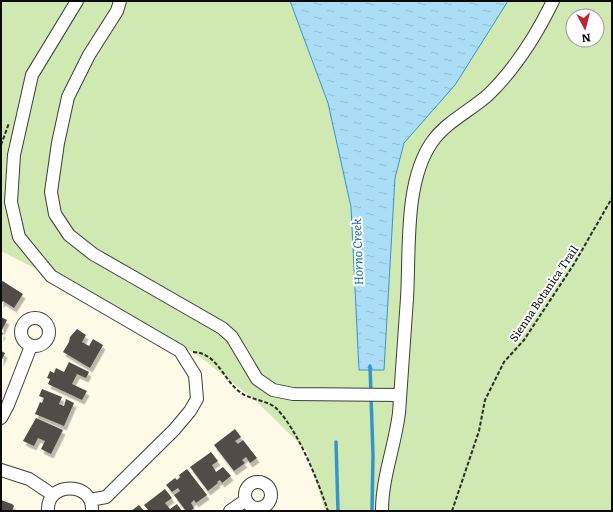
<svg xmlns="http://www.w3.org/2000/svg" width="613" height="512" font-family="Literata,serif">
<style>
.grass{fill:#d0e8b2;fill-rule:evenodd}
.water{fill:url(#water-ripples);stroke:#3495cc}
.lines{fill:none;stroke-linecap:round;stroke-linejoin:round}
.stream{stroke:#3495cc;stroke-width:3.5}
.building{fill:#524b47;filter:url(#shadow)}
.minor-casing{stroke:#3d3d3d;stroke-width:14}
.path{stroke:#2c2c2c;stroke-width:2;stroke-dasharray:4 2;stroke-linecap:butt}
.minor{stroke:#fff;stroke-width:12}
.labels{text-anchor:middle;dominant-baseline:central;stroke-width:4;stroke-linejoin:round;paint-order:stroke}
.street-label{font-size:11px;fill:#0a0a0a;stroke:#fff}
.water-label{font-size:12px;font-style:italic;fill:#15659a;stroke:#fff}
</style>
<defs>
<pattern id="water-ripples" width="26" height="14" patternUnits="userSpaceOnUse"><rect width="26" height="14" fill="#acddf6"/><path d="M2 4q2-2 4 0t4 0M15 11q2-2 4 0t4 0" fill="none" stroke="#93bcd2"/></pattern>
<filter id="shadow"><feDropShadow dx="2.5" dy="4.5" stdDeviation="0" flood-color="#0004"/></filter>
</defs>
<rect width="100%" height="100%" fill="#fff9e7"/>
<path class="grass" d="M1,1H612V511H325L306,450L256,401L199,356L68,285L1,251ZM573,16H597V40H573Z"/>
<path class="water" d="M290,1H508L455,85L404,143L395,178L384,370H359L351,207L328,103Z"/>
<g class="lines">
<path class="stream" d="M370,366L373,455L372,511
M336,442L338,511"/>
</g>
<path class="building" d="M1,280L23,294L14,308L3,301L1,304Z
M1,317L7,320L1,332L3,333L1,338Z
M77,329L86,335L82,342L89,346L93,339L103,345L90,368L63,352L69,342L70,337Z
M1,351L5,353L1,362Z
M69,362L89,372L86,378L77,374L72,384L87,391L82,400L48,384L50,379L47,378L50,371L54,373L56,368L64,372Z
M42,389L62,397L59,404L64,406L66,399L74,403L64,426L35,414L40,402L42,403L44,398L39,396Z
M36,418L63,430L51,454L41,449L45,441L38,438L34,446L23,441Z
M235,429L241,437L235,441L238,444L243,440L257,458L250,463L246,457L242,460L245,463L234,471L214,445Z
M211,452L218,461L212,465L216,472L223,467L231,476L222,483L220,480L217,482L218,483L208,491L190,467Z
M187,469L207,495L196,503L194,500L191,503L194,508L190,511H186L174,495L180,491L178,488L172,492L166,485L175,478L177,480L180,477L179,475Z
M165,489L172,498L165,503L170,509L177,504L182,511H149L144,505Z
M1,500L12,504L14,506L12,511H1Z
M139,505L144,511H131Z"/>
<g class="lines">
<g class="minor-casing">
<path id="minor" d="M77,1L32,75L14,155L11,202L19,237L51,276L180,351L195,375L197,399L190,411L174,430L106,497L90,500
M120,1L117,11L89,55L68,97L58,143L51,192L55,214L69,235L93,254L222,328L232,337L257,379L273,390L293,394L400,395
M21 332a14 14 0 1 1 28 0a14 14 0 1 1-28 0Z
M1,418L8,405L31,346
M1,470L29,479L53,495
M245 495a13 13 0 1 1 26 0a13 13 0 1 1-26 0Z
M48,511C46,481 94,481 92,511
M230,511L246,500
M382,511C382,477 395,446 399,413C402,375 404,336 407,298C410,250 404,182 432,142C446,122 470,111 488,95C516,68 536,36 553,1"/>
</g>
<path class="path" d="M1,145L9,123
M193,352C218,353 223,380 240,392C250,400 267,400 276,408C298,430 318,481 328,511
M452,511L479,431L485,400L504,362L524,340L574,264L612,198"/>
<use href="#minor" class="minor"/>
</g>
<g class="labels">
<g class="street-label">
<text transform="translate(543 293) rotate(-56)">Sienna Botanica Trail</text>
</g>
<g class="water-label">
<text transform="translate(357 252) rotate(-92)">Horno Creek</text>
</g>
</g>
<rect width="613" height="512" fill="none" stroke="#0a0a0a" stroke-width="4"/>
<g transform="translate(585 28) rotate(173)"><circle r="19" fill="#ffffff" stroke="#9d9d9d"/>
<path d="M0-3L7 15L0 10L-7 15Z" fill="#b82430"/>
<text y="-6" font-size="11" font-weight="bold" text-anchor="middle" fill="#0a0a0a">N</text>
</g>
</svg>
